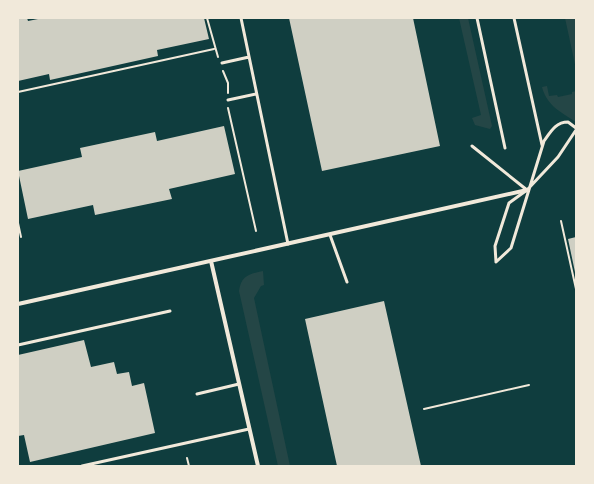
<svg xmlns="http://www.w3.org/2000/svg" width="594" height="484" font-family="'Source Serif 4',serif">
<style>
.green{fill:#244646}
.building{fill:#cfcfc3}
.lines{fill:none;stroke-linecap:round;stroke-linejoin:round}
.path{stroke:#f1e9da;stroke-width:2}
.service{stroke:#f1e9da;stroke-width:3}
.minor{stroke:#f1e9da;stroke-width:4}
</style>
<rect width="100%" height="100%" fill="#0f3d3e"/>
<path class="green" d="M459,18H468L492,126L490,129L475,125L472,118L481,115Z
M565,18H576V69Z
M547,86L549,96L557,95L558,97L572,94V92L576,91V122C561,112 547,106 542,87Z
M263,271L264,285L261,286L254,298L290,466H278L239,291C241,276 249,274 263,271Z"/>
<path class="building" d="M18,18H27L28,21L43,18H204L209,39L157,50L158,56L50,80L49,74L18,81Z
M289,18H413L440,146L322,171Z
M224,126L235,174L169,189L172,199L95,215L93,205L28,219L18,171L82,157L80,148L155,132L157,141Z
M576,237V272H575L568,239Z
M384,301L421,466H337L305,319Z
M84,340L91,367L114,362L117,374L129,372L132,386L144,383L155,433L30,462L24,435L18,436V355Z"/>
<g class="lines">
<path class="path" d="M207,18L218,57
M223,71L228,83V93
M18,92L214,49
M228,108L256,231
M561,221L576,289
M18,223L21,237
M424,409L529,385
M187,458L189,466"/>
<path class="service" d="M241,18L288,244
M477,18L505,148
M514,18L542,145
M222,63L249,57
M228,100L256,94
M472,146L527,190
M330,235L347,282
M496,262L511,248L544,141C551,131 556,122 568,122L576,128
M496,262L495,246L509,203L527,190L558,157L576,130
M18,345L170,311
M197,394L239,384
M82,466L249,429"/>
<path class="minor" d="M211,261L258,466
M18,304L527,190"/>
</g>
<rect width="594" height="484" fill="none" stroke="#f1e9da" stroke-width="38"/>
</svg>
